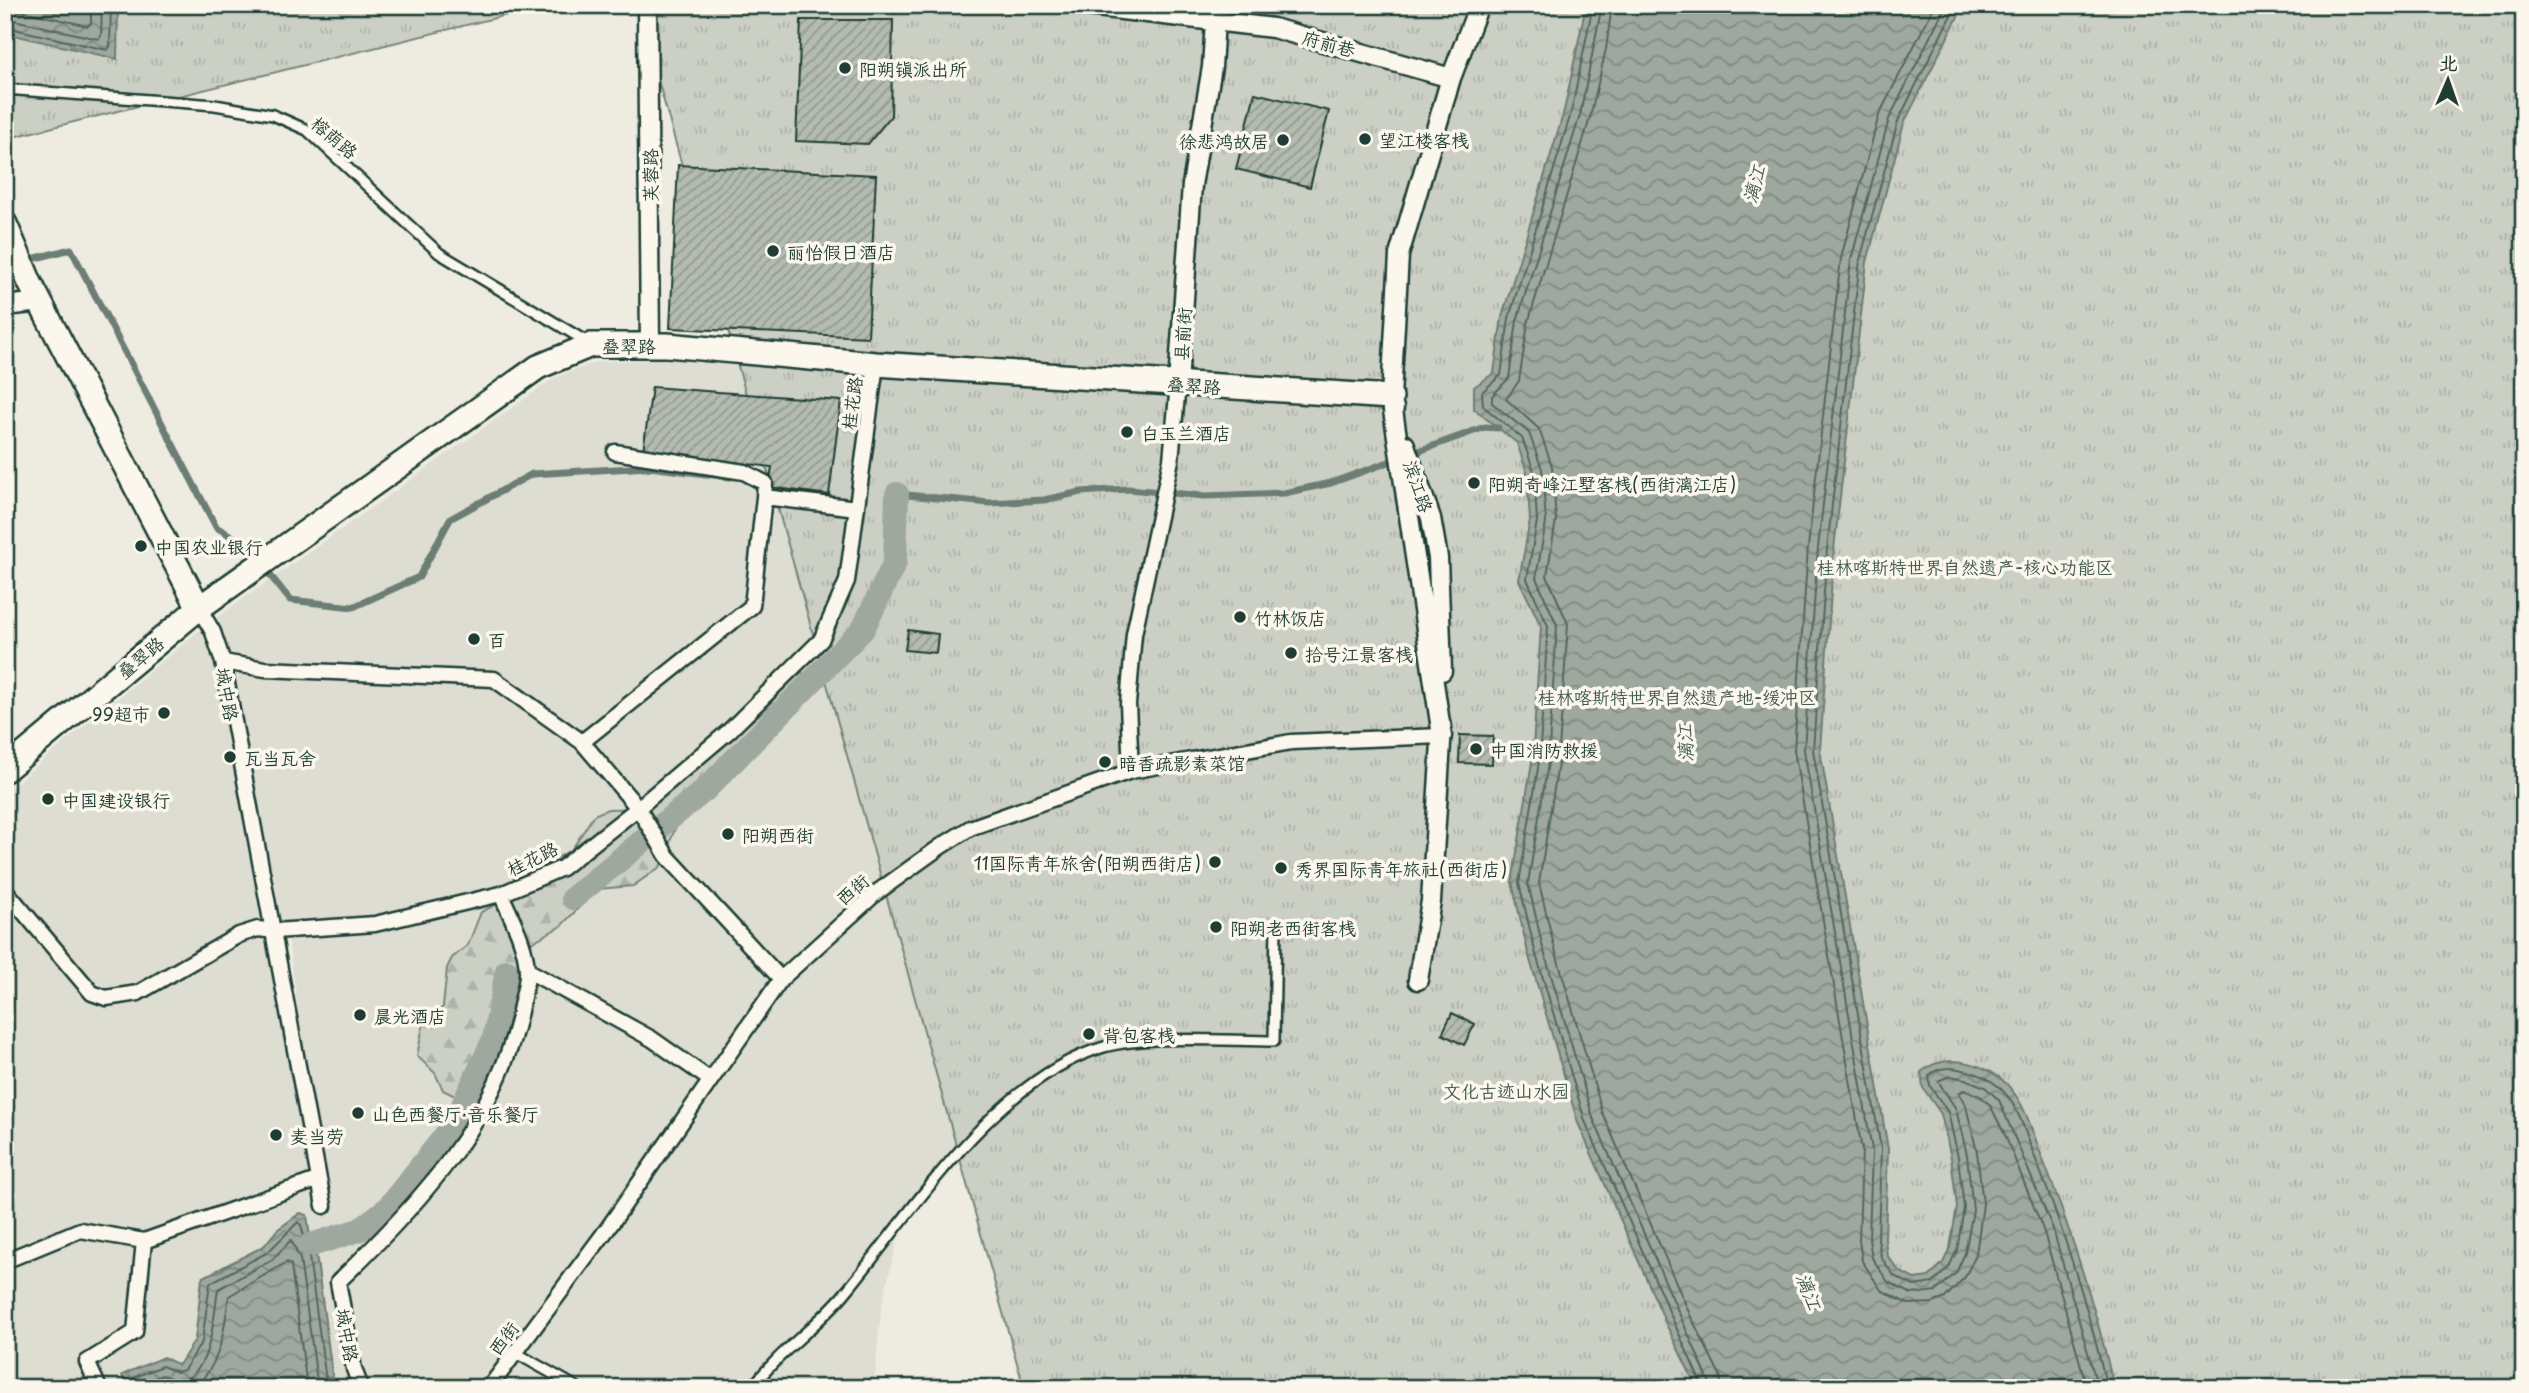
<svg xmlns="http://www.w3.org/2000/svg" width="2529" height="1393" font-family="'Playpen Sans','LXGW WenKai TC',sans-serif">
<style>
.built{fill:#ddddd2}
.forest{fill:url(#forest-firs);stroke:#75867c;stroke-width:2}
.park{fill:url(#park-tufts);stroke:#75867c;stroke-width:2}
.water{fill:url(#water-waves);stroke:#6c7d74;stroke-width:2}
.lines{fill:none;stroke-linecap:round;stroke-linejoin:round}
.shore{stroke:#52685f;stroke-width:2}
.stream{stroke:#6c7d74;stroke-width:7}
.canal{stroke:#9fa89f;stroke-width:24}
.building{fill:url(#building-hatch);stroke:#1f3d34;stroke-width:2}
.service-casing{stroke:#1f3d34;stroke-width:14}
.pedestrian-casing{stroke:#1f3d34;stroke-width:19}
.minor-casing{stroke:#1f3d34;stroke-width:23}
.tertiary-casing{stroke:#1f3d34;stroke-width:28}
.service{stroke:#fbf7ec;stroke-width:9}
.pedestrian{stroke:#fbf7ec;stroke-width:14}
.minor{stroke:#fbf7ec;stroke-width:18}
.tertiary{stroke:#fbf7ec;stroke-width:23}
.poi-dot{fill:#1f3d34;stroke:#fbf7ec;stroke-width:2.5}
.labels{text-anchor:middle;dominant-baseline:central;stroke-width:7;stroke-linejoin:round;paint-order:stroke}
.street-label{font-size:18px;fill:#1f3d34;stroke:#fbf7ec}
.poi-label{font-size:18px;fill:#1f3d34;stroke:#fbf7ec;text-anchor:start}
.park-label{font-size:18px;fill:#415a51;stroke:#fbf7ec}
.water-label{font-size:19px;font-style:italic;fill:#455d54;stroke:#fbf7ec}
</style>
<defs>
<pattern id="forest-firs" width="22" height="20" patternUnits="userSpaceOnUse" patternTransform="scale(1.75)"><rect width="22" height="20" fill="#cbcfc4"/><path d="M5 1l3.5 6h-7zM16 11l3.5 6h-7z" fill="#aeb3a9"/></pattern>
<pattern id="park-tufts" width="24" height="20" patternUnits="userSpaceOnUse" patternTransform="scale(1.75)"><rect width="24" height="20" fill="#cbcfc4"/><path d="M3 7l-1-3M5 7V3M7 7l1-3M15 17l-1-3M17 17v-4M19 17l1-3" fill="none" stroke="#aeb3a9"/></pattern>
<pattern id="water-waves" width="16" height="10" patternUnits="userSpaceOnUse" patternTransform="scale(1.75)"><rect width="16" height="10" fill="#9fa89f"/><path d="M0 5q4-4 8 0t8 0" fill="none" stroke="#818a82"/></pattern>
<pattern id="building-hatch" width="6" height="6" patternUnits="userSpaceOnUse" patternTransform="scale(1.75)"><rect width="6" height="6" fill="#b4bbb0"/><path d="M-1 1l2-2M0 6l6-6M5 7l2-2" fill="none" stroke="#929990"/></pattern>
</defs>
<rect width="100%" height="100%" fill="#eeece1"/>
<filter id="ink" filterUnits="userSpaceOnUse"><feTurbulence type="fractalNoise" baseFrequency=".0143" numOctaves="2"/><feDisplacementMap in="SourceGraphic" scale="14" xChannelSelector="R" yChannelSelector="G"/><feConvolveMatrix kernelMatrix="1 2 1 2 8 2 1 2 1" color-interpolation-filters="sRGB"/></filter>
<g filter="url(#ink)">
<path class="built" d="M659,359L912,382L1457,613L900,1229L881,1309L874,1388H5V904L91,999L110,1004L135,1002L250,938L261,937L270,940L317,1210L324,1206L287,928L259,922L134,984L122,989H105L90,977L10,884L5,883V792L201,629L554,378L596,362Z"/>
<path class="forest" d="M802,672L805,678L713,774L677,824L660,867L633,886L597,889L561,926L531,943L517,969L505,1022L478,1094L453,1095L443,1090L435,1073L417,1056L423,1026L443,1007L447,968L452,958L468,945L481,912L517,894L529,874L572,849L594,815L608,809L650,808L768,707L783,686Z"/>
<path class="park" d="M5,5H547L5,139Z
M637,5H2524V1388H1024Z"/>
<path class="water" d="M5,5H118L117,59L5,33Z
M1586,5H1964L1904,123L1867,262L1834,549L1820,750L1888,1149L1885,1239L1887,1255L1899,1271L1914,1279L1929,1277L1943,1263L1950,1248L1957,1207L1951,1158L1941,1114L1923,1088L1921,1072C1947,1050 1991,1064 2011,1089C2026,1107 2034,1136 2042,1157C2072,1233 2096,1309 2114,1388H1697L1668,1328L1578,1123L1528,953L1512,882L1532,762L1541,626L1519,580L1530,520L1527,473L1517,443L1474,409V387L1494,373L1502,317L1564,111Z
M300,1213L307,1215L311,1245L316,1254L334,1388H127L122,1375L163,1357L179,1365L195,1340L202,1278L264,1246L277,1230Z"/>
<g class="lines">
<path class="shore" d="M1593,5L1571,113L1509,318L1501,375L1482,392L1483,406L1522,438L1534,471L1537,521L1527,579L1548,626L1539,762L1519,883L1535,951L1585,1121L1703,1388
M1602,5L1580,115L1517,321L1509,378L1492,396V403L1529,433L1542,469L1546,522L1536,578L1557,625L1548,763L1528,883L1543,948L1593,1118L1712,1388
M1612,5L1606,49L1590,118L1528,323L1519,381L1506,399L1539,429L1552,466L1556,520L1547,576L1568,624L1558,764L1539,883L1554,946L1603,1114L1691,1317L1720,1375L1722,1388
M1935,5L1879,115L1841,258L1808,547L1794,750L1862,1150L1859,1240L1862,1261L1881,1290L1908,1304L1933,1303L1945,1298L1965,1277L1976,1254L1983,1204L1977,1152L1966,1106L1959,1093L1963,1090L1980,1096L1990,1105L2005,1135L2044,1232L2087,1388
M1946,5L1889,119L1851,260L1818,548L1804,750L1872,1150L1869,1239L1872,1258L1888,1282L1912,1294L1936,1291L1956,1273L1965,1253L1973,1210L1967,1155L1956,1109L1938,1081L1950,1076L1965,1079L1985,1087L1999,1100L2053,1229L2098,1388
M1956,5L1898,121L1860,260L1827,549L1813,750L1881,1149L1878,1239L1881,1257L1894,1276L1914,1286L1933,1283L1949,1267L1957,1250L1964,1208L1958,1157L1948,1112L1930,1086L1929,1076C1938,1066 1951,1067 1963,1070C1979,1073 1993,1080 2004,1092C2020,1109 2027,1139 2036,1160C2065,1234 2089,1310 2107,1388
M5,7L88,26L91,23V5
M5,18L98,39L101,36L102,5
M5,27L107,50L110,47L111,5
M133,1388V1378L162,1366L177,1372L184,1370L202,1342L210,1283L268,1252L298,1222L301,1225L309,1257L327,1388
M142,1388L143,1383L162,1375L178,1381C212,1377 214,1314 218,1289L272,1260L291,1240L300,1259L318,1388
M192,1388C222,1367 224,1328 229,1296L287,1262L291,1265L307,1388"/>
<path class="stream" d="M5,266L71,249L216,527L245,544L290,600L353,607L419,577L450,519L532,474L649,467L730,477
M897,494L989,503L1044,500L1081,492L1128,489L1204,496L1284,493L1331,483L1485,427L1498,428"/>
<path class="canal" d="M573,898L706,789L863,629L895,562L897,494
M311,1245L359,1230L387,1209L453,1126L494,1039L507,971"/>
</g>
<path class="building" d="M1236,5H1305L1304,11Z
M801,20H893L891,116L868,144L796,141Z
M1255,93L1329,111L1310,187L1236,169Z
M678,165L876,175L868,337L670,328Z
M652,387L841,401L829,495L769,487L772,467L643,451Z
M908,630L938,634L936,653L905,650Z
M1460,735L1493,736L1492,764L1459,763Z
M1452,1013L1475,1024L1464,1045L1442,1034Z"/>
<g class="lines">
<g class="service-casing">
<path id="service" d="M1215,21L1217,5
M5,89L215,105L273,115L307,130L439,253L587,342
M516,1353L578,1388
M752,1388C778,1352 817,1327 845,1293C913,1211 996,1078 1104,1047C1147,1035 1227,1041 1274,1041L1276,926"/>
</g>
<g class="pedestrian-casing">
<path id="pedestrian" d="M615,452L744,472L765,483L764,497L857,508
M199,608L213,632L223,662L324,1206
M223,662L265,669L494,679L582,742L638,808L667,856L781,979
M582,742L752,606L764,497
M1131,771L1128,704L1134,634L1171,460L1178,384
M5,890L92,993L106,998L138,993L239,935L258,929L275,931L375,924L501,894L562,868L638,808L729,731L821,640L847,581L876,364
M527,970L652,1039L709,1079
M5,1261L80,1230L144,1241L317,1180
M99,1388L87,1362L135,1332L144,1241
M361,1388L354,1369L338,1282C417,1206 500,1118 521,1006C523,995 528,981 527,970C526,944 511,917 501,894
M489,1388L608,1228L781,979L876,893L940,847L970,828L1131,771L1291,742L1442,736"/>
</g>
<g class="minor-casing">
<path id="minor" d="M647,5L650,345H661
M1080,5L1273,28L1451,78
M5,306L41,302
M1178,384L1192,185L1212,67L1215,21
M1380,396L1391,397L1442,736
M1394,408L1391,397L1399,255L1451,78L1479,5
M1405,445L1431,518L1438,558L1442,671
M1418,980L1431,901L1442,727"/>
</g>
<g class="tertiary-casing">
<path id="tertiary" d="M5,224L30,283L199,608
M5,770L199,608L538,367L591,345H667L876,364L1391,397"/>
</g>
<use href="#service" class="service"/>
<use href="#pedestrian" class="pedestrian"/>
<use href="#minor" class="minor"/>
<use href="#tertiary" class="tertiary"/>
</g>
</g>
<g class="poi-dot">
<circle cx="845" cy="68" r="7"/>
<circle cx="1365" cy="139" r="7"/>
<circle cx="1283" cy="140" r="7"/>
<circle cx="773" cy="251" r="7"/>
<circle cx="1127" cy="432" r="7"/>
<circle cx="1474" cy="483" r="7"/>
<circle cx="141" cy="546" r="7"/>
<circle cx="1240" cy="617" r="7"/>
<circle cx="474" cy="639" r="7"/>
<circle cx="1291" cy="653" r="7"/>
<circle cx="164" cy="713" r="7"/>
<circle cx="1476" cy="749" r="7"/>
<circle cx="230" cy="757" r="7"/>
<circle cx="1105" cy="762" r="7"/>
<circle cx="48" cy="799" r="7"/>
<circle cx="728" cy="834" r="7"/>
<circle cx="1215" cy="862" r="7"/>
<circle cx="1281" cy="868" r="7"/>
<circle cx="1216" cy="927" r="7"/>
<circle cx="360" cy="1015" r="7"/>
<circle cx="1089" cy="1034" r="7"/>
<circle cx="358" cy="1113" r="7"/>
<circle cx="276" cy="1135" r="7"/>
</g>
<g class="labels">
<g class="street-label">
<text transform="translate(1329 43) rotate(15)">府前巷</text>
<text transform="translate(335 137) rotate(40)">榕荫路</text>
<text transform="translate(649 175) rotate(-90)">芙蓉路</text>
<text transform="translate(1182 334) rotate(-86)">县前街</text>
<text x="629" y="345">叠翠路</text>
<text transform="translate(1194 385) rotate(4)">叠翠路</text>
<text transform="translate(851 403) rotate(-82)">桂花路</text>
<text transform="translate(1419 486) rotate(71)">滨江路</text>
<text transform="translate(140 657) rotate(-40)">叠翠路</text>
<text transform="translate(228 694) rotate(80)">城中路</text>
<text transform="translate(532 858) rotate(-26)">桂花路</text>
<text transform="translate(852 889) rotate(-41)">西街</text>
<text transform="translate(348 1335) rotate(80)">城中路</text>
<text transform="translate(503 1338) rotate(-53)">西街</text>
</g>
<g class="poi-label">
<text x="859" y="68">阳朔镇派出所</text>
<text x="1379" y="139">望江楼客栈</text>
<text x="1269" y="140" text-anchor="end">徐悲鸿故居</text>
<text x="787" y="251">丽怡假日酒店</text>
<text x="1141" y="432">白玉兰酒店</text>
<text x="1488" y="483">阳朔奇峰江墅客栈(西街漓江店)</text>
<text x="155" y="546">中国农业银行</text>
<text x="1254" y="617">竹林饭店</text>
<text x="488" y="639">百</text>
<text x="1305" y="653">拾号江景客栈</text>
<text x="150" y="713" text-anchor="end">99超市</text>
<text x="1490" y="749">中国消防救援</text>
<text x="244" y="757">瓦当瓦舍</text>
<text x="1119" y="762">暗香疏影素菜馆</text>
<text x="62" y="799">中国建设银行</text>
<text x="742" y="834">阳朔西街</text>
<text x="1201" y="862" text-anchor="end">11国际青年旅舍(阳朔西街店)</text>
<text x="1295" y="868">秀界国际青年旅社(西街店)</text>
<text x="1230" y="927">阳朔老西街客栈</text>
<text x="374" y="1015">晨光酒店</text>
<text x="1103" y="1034">背包客栈</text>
<text x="372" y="1113">山色西餐厅·音乐餐厅</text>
<text x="290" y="1135">麦当劳</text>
</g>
<g class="park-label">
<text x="1965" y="566">桂林喀斯特世界自然遗产-核心功能区</text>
<text x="1677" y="696">桂林喀斯特世界自然遗产地-缓冲区</text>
<text x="1506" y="1090">文化古迹山水园</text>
</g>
<g class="water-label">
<text transform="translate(1753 184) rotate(-75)">漓江</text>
<text transform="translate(1684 743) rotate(-92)">漓江</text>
<text transform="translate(1810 1291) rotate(69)">漓江</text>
</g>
</g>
<rect width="2529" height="1393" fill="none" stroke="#fbf7ec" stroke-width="28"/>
<rect x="14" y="14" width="2501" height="1365" fill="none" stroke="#1f3d34" stroke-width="2.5" filter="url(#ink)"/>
<g transform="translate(2448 80) rotate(2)" stroke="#fbf7ec" stroke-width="5" paint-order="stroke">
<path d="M0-5L12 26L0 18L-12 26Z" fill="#1f3d34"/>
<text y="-10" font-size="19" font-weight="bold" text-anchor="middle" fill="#1f3d34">北</text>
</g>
</svg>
